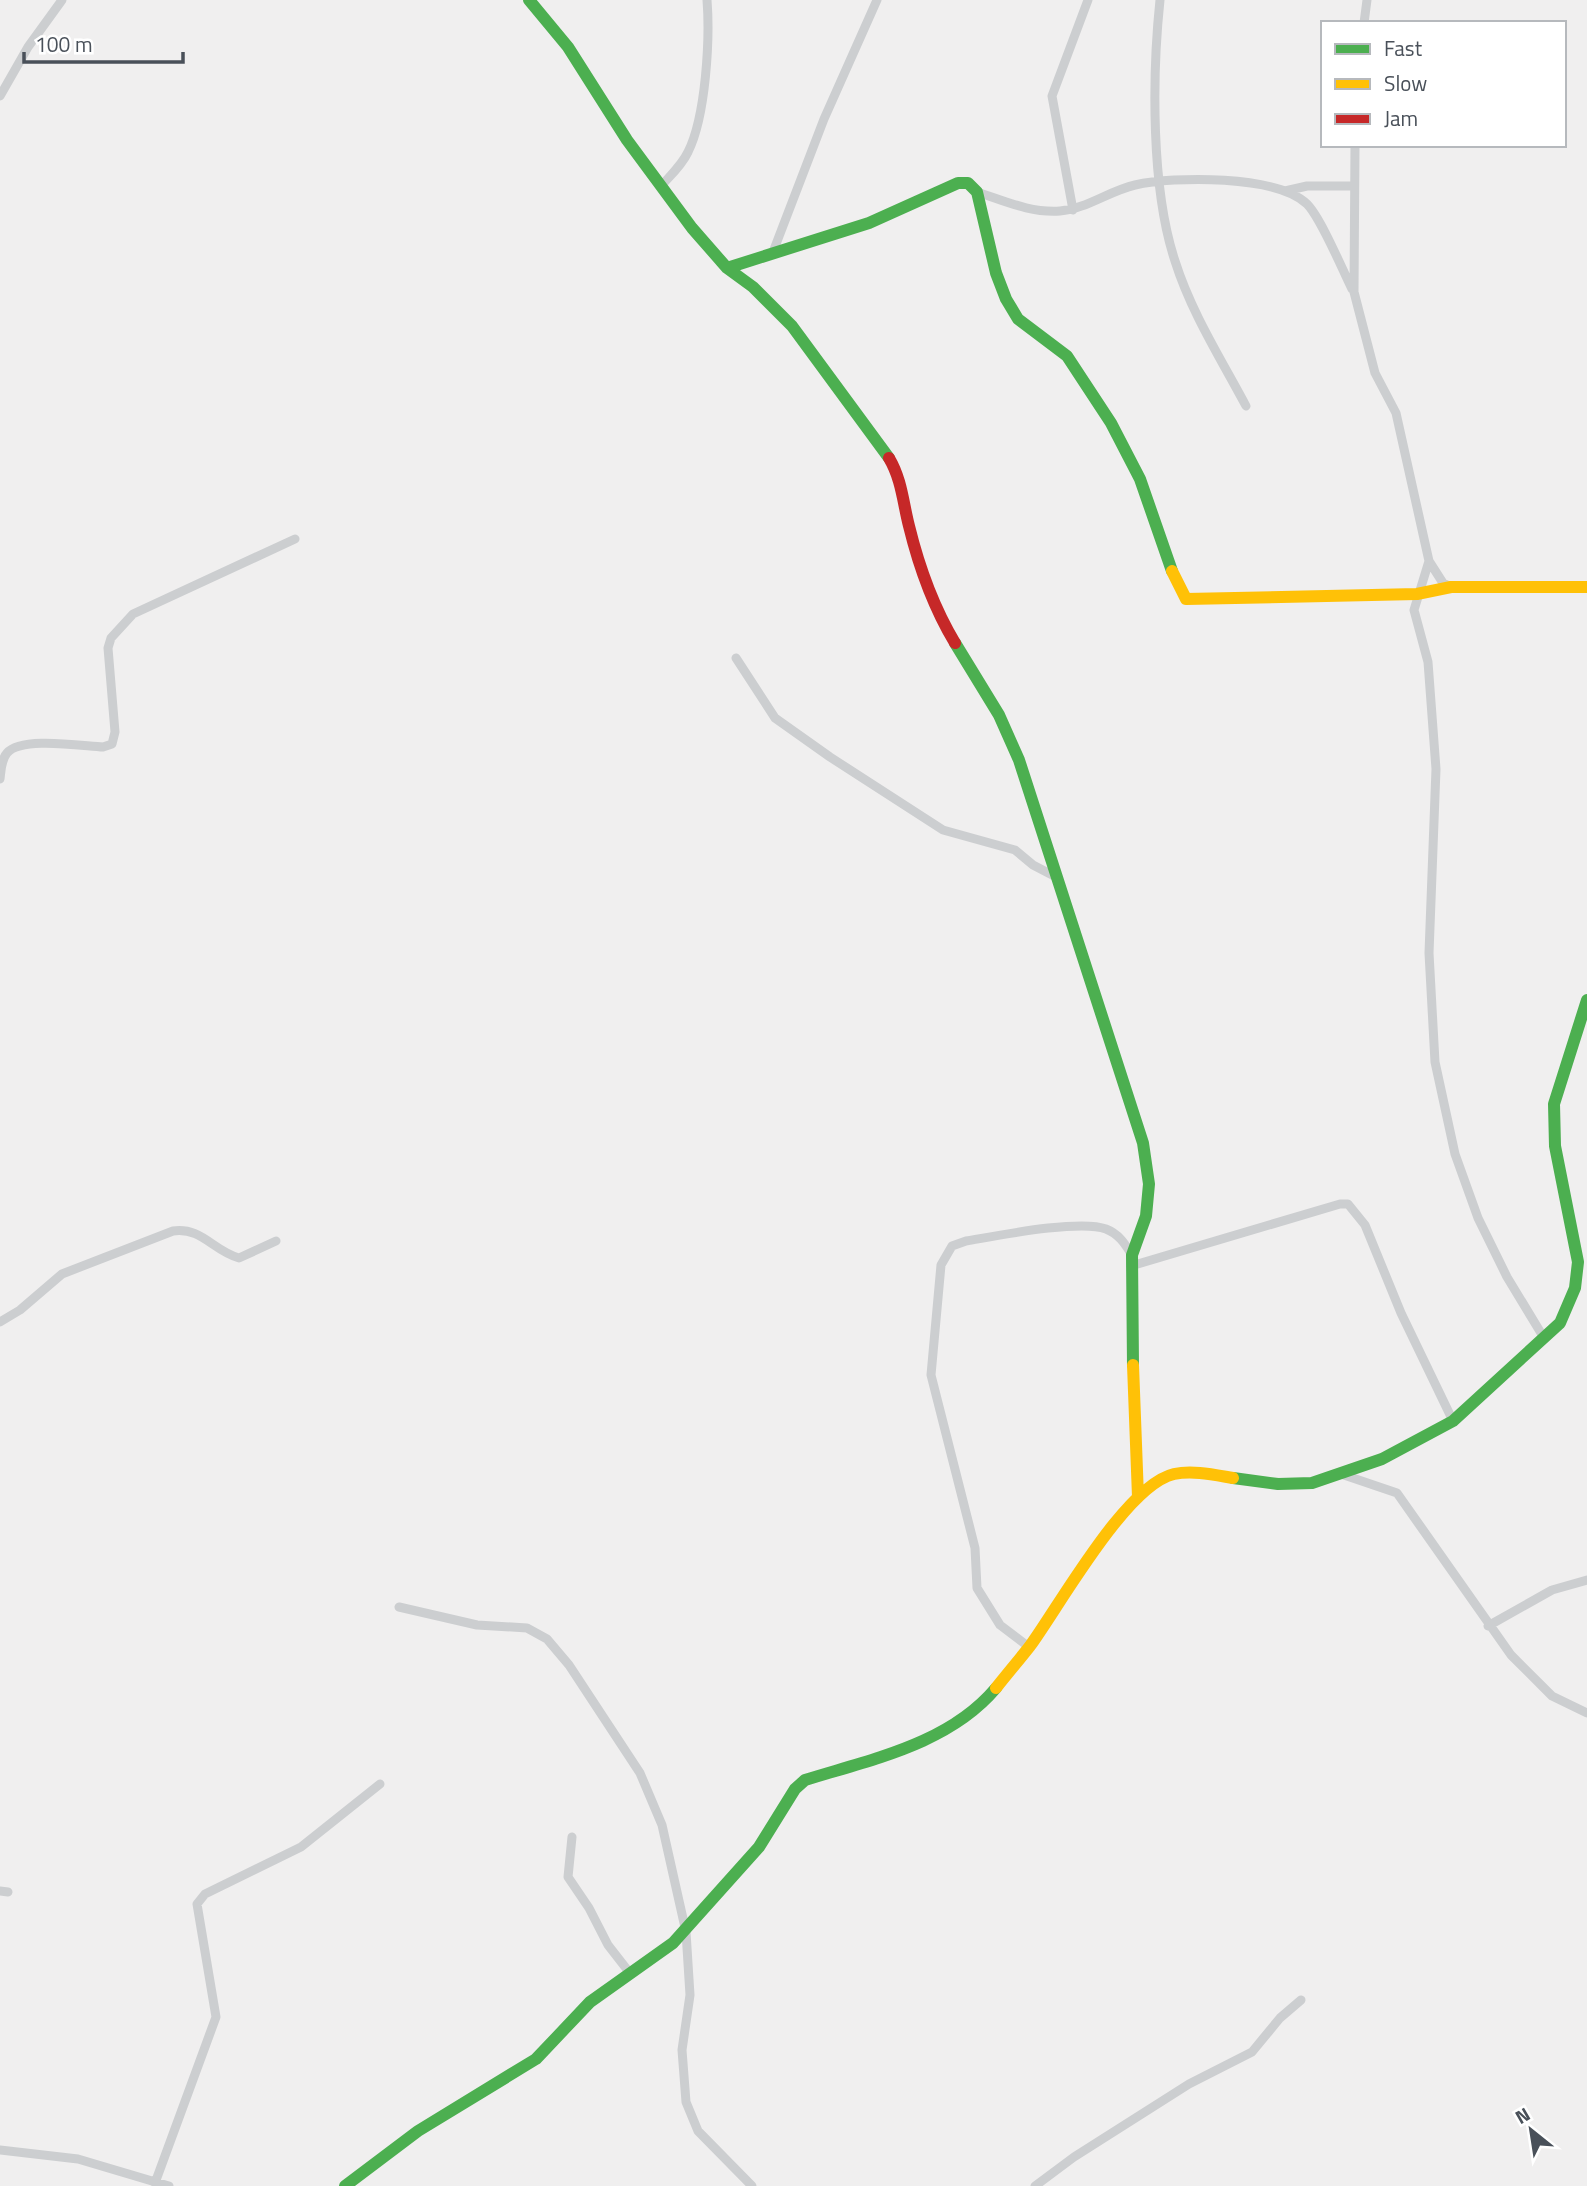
<svg xmlns="http://www.w3.org/2000/svg" width="1587" height="2186" font-family="'Titillium Web',sans-serif">
<style>
.lines{fill:none;stroke-linecap:round;stroke-linejoin:round}
.street{stroke:#ccced0;stroke-width:9}
.fast{stroke:#4caf50;stroke-width:12}
.slow{stroke:#ffc107;stroke-width:12}
.jam{stroke:#c62828;stroke-width:12}
</style>
<rect width="100%" height="100%" fill="#f0efef"/>
<g class="lines">
<path class="street" d="M1160,0C1152,76 1151,189 1175,261C1191,312 1221,359 1246,406
M1364,23L1367,0
M0,96L28,47L62,0
M1355,145L1354,292L1375,373L1396,413L1429,561L1443,583L1451,587
M661,186C671,175 682,165 688,152C706,116 710,39 707,0
M1285,191L1307,186H1354
M977,192C1005,201 1030,213 1060,211C1086,209 1109,191 1135,185C1174,176 1277,175 1307,204C1321,218 1342,269 1352,289
M1073,210L1052,96L1088,0
M773,252L824,119L877,0
M1429,561L1414,610L1428,662L1436,769L1429,953L1435,1062L1455,1154L1478,1218L1507,1277L1544,1338
M736,658L775,718L830,757L943,830L1015,850L1033,865L1058,878
M0,779C1,771 1,760 7,753C21,736 82,746 103,747L112,744L115,732L108,648L111,638L133,614L295,539
M1131,1266L1340,1204H1348L1365,1225L1401,1313L1453,1421
M0,1322L20,1310L62,1274L173,1231C202,1227 213,1251 239,1258L276,1241
M1341,1474L1397,1493L1511,1655L1552,1696L1587,1713
M399,1607L477,1625L527,1628L547,1639L569,1665L640,1773L662,1825L686,1932L690,1995L682,2050L686,2102L698,2131L752,2186
M1488,1626L1552,1590L1587,1580
M1029,1647L1000,1625L977,1588L975,1548L931,1375L941,1265L952,1246L966,1241C996,1236 1080,1219 1106,1229C1119,1234 1125,1244 1132,1255
M572,1837L568,1877L589,1908L608,1945L629,1972
M0,1891L8,1892
M0,2150L78,2159L169,2186
M155,2183L216,2017L197,1904L205,1894L301,1847L380,1784
M1035,2186L1074,2157L1189,2084L1252,2052L1280,2018L1301,2000"/>
<path class="fast" d="M529,0L568,47L627,140L692,228L727,268L753,287L792,326L889,458
M727,268L869,223L958,183H968L977,192L996,273L1006,299L1018,319L1067,356L1111,423L1140,479L1172,571
M955,643L999,715L1019,760L1143,1143L1149,1184L1146,1216L1132,1255L1133,1365
M1233,1478L1278,1484L1312,1483L1382,1459L1453,1421L1560,1323L1575,1288L1578,1262L1555,1146L1554,1104L1587,1000
M345,2186L418,2131L536,2059L590,2002L673,1943L759,1847L795,1789L805,1780C872,1759 949,1744 996,1688"/>
<path class="slow" d="M1172,571L1186,599L1417,594L1451,587H1587
M1133,1365L1138,1497
M996,1688C1007,1674 1019,1660 1030,1646C1060,1605 1126,1485 1174,1474C1193,1470 1215,1475 1233,1478"/>
<path class="jam" d="M889,458C902,480 903,503 909,526C919,567 934,608 955,643"/>
</g>
<rect x="1321" y="21" width="245" height="126" fill="#ffffff" stroke="#b6b9bd" stroke-width="2"/>
<rect x="1335" y="44" width="35" height="10" fill="#4caf50" stroke="#b6b9bd" stroke-width="2"/>
<text x="1384" y="56" font-size="21" fill="#495059">Fast</text>
<rect x="1335" y="79" width="35" height="10" fill="#ffc107" stroke="#b6b9bd" stroke-width="2"/>
<text x="1384" y="91" font-size="21" fill="#495059">Slow</text>
<rect x="1335" y="114" width="35" height="10" fill="#c62828" stroke="#b6b9bd" stroke-width="2"/>
<text x="1384" y="126" font-size="21" fill="#495059">Jam</text>
<g transform="translate(1531 2130) rotate(330)" stroke="#ffffff" stroke-width="5" paint-order="stroke">
<path d="M0-5L12 26L0 18L-12 26Z" fill="#495059"/>
<text y="-10" font-size="19" font-weight="bold" text-anchor="middle" fill="#495059">N</text>
</g>
<path d="M24 52v10h159v-10" fill="none" stroke="#495059" stroke-width="3.5"/>
<text x="35" y="52" font-size="21" fill="#495059" stroke="#ffffff" stroke-width="5" paint-order="stroke">100 m</text>
</svg>
